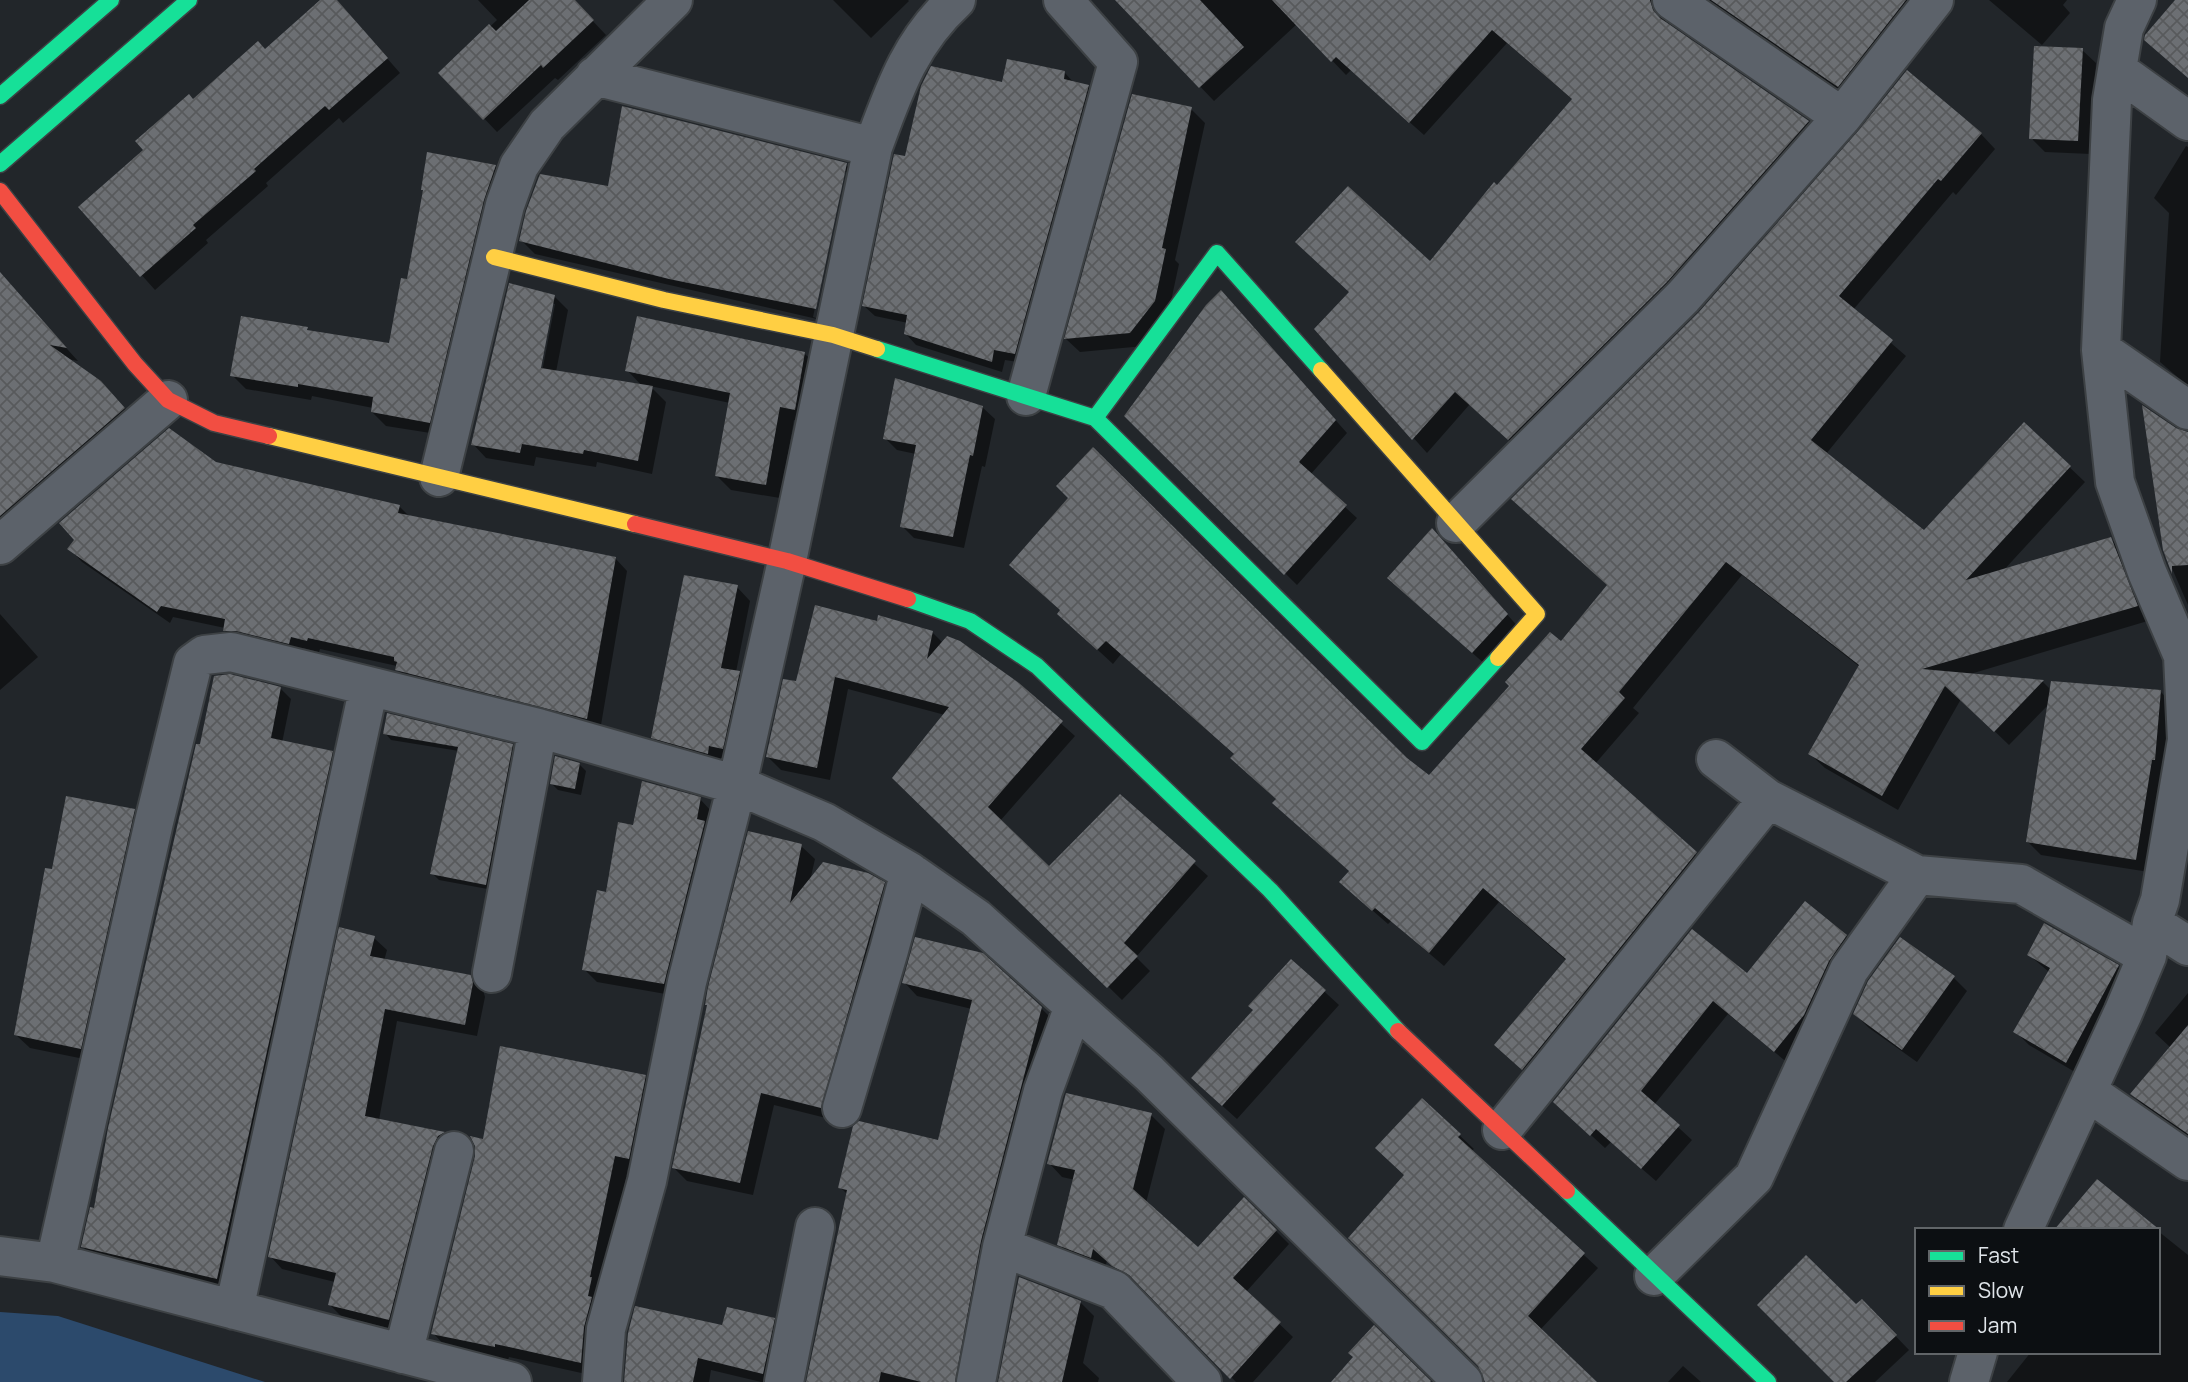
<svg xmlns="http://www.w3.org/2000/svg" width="2188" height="1382" font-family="Manrope,sans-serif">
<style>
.park{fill:#2c4a6c}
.shadow{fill:#0007;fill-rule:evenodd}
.building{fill:url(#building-cross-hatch)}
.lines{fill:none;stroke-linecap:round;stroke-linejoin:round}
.street-casing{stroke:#3d4144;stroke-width:42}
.fast-casing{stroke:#3d4144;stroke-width:19}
.slow-casing{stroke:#3d4144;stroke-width:19}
.jam-casing{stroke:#3d4144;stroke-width:19}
.street{stroke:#5c626a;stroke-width:38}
.fast{stroke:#16e098;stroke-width:16}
.slow{stroke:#ffcf43;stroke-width:16}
.jam{stroke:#f24e42;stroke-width:16}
</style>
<defs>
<pattern id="building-cross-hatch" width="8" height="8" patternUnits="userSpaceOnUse" patternTransform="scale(1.75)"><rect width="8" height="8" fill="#6c6f73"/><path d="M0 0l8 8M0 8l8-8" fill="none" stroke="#585a5c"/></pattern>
</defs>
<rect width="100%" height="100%" fill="#22262a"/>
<path class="park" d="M0,1312L58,1316L265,1382H0Z"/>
<path class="shadow" d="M323,0H336L400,73L343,123L339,118L266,183L268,186L206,240L208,243L155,290L81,207L145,150L193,101L265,51Z
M478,0H573L606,35L558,80L555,78L497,132L441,73L497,20Z
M833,0H908L909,1L871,38Z
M1130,0H1670L1664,14L1666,24L1808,122L1822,136L1523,453L1470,404L1427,453L1316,329L1430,263L1573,100L1507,43L1424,135L1351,70L1346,75L1297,24L1214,101L1123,6Z
M1707,0H1932L1852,100Z
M1989,0H2067L2063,5L2070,13L2042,45Z
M2082,50L2096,63L2091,154L2045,152L2031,138Z
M1065,73L1075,84L1088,86L1099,97L1025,363L1005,360L1002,372L916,345L906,334L908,323L875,316L864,306L907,158L1004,84Z
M1133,96L1191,109L1205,123L1175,260L1179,264L1168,315L1144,346L1080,352L1066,339Z
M1981,134L1995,149L1956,195L1953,192L1853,310L1906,356L1826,454L1924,532L2024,424L2085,482L2002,572L2111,539L2126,554L2151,620L1967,675L2043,682L2051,690L2161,692L2174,706L2149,872L2041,855L2027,841L2049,704L2009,745L1961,699L1898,810L1825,768L1810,754L1860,667L1742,575L1633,708L1639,713L1595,764L1710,868L1538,1083L1511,1060L1567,961L1499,902L1444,966L1391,921L1388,924L1356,896L1350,872L1235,755L1121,654L1113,664L1074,628L1405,759L1429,778L1561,644L1609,586L1528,514Z
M2186,146L2188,147V386L2160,362L2169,213L2154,198Z
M846,165L860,178L830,322L535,254L521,240L609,189ZM844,172H847L816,318L813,317Z
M495,166L509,180L443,435L386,426L372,412L373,408L312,396L311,400L246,389L232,375L307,329L310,332L390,345L409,281Z
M0,275L78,361L68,359L116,398L139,424L0,543Z
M554,296L568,310L556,372L643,387L627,370L804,353L818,367L808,423L794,420L780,498L731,490L717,476L730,403L650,386L666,402L652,474L597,462L596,467L536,457L534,466L486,458L473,444ZM551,304H555L541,377L538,376Z
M1232,304L1347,433L1310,475L1357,518L1297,585L1126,416Z
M982,407L995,419L985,467L982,466L964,548L914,538L902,526L916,454L897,450L885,438Z
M2175,430L2188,433V605L2164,550Z
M215,463L399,506L411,518L615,558L627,571L600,731L409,682L397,669V666L320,649L319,652L303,648L302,655L237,643L224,630L225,628L173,617L170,623L82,562L70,549Z
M1445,544L1520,629L1487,666L1403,591Z
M737,587L750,601L736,672L753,687L736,761L722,759L721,766L667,751L653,737Z
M0,614L38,657L0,690Z
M878,623L932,632L943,643L1018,685L1075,736L1000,821L1049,869L1120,797L1208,876L1136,957L1150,971L1122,1000L894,777L945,715L848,689L830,780L781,770L768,757L797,683Z
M280,688L291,699L282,743L332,752L342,763L227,1289L94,1257L83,1247Z
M385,733L512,746L518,752L493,890L439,880L432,873L459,751L391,740Z
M579,764L586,771L581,795L558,790L552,784Z
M700,799L712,812L677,996L597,982L584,969L607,894L635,827Z
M134,811L147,825L94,1061L30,1048L16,1035Z
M801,846L815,859L810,881L883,884L897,897L834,1120L774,1105L753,1195L687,1181L674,1168Z
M2045,925L2118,967L2132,980L2080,1075L2029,1045L2015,1031L2049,972L2029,955Z
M1846,936L1860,950L1789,1064L1728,1014L1654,1105L1692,1140L1656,1181L1611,1142L1605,1148L1555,1102L1747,976Z
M374,938L387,950L384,961L470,977L483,990L485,997L477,1036L397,1021L379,1120L444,1133L456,1145L402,1331L342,1317L330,1305L335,1282L282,1269L270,1256Z
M1900,939L1954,978L1967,991L1917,1062L1869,1028L1855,1014Z
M1291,961L1339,1005L1237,1119L1207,1092Z
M904,982L1041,1008L1055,1022L969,1382H808L848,1195L840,1187L940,1142L972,1009L917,996Z
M2188,993V1137L2146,1108L2132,1094L2171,1048L2155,1033Z
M645,1077L659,1090L643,1172L628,1168L603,1291L595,1376L509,1357L508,1360L446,1347L433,1333L484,1141Z
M1422,1100L1474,1149L1471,1151L1598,1268L1540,1330L1595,1382H1486L1406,1175Z
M1151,1115L1165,1129L1146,1203L1199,1249L1244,1199L1289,1244L1246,1292L1293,1337L1253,1382H1236L1145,1288L1128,1279L1107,1260L1105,1270L1073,1258L1059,1244L1075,1180L1062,1177L1049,1163Z
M2158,1231L2188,1255V1382H2007L2031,1352H2158Z
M1862,1301L1909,1350L1875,1382H1836L1856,1306Z
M1080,1302L1094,1316L1083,1363L1099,1378L1098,1382H1000Z
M774,1319L787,1333L777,1382H761L711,1370L709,1382H630L724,1328Z
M1683,1366L1701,1382H1668Z"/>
<path class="building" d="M320,0H337L388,58L329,110L325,106L254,169L256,171L193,225L196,228L140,277L78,207L143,150L135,141L189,94L193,99L258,41L265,49Z
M529,0H575L594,20L543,68L541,65L483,120L438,73L489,24L496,31Z
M1115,0H1200L1244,47L1199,88Z
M1272,0H1650L1653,10L1660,18L1809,121L1667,282L1508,440L1455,392L1412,440L1314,329L1349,292L1295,242L1348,186L1430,261L1494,182L1497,185L1572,99L1492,30L1409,123L1336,57L1331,62Z
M1711,0H1906L1838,87Z
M2175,0H2188V78L2144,40L2145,35Z
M2034,46L2083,48L2078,141L2029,139Z
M1007,59L1065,71L1064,79L1089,85L1015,354L994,350L992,362L904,334L907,315L862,306L894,154L905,156L921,86L931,66L1002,82Z
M1907,70L1982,133L1941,181L1938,179L1839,296L1893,340L1811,440L1924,530L2024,422L2071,466L1966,580L2111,537L2138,606L1922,669L2044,680L1994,732L1945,686L1882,796L1808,754L1859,665L1726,562L1619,692L1625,698L1581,749L1697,852L1522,1070L1494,1045L1566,959L1483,888L1429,953L1375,908L1372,911L1339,882L1349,871L1272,803L1276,799L1230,758L1234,754L1106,641L1097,650L1057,614L1060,610L1009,565L1068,498L1056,486L1093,447L1407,758L1429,775L1509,686L1505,682L1550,632L1561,641L1607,585L1511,499L1699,312L1858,131Z
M1132,94L1192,107L1162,248L1166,249L1155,301L1130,333L1064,339Z
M622,106L847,163L816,309L669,279L519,241L526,211L540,174L608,186Z
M427,152L496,165L484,200L430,423L371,412L373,397L298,384V387L230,376L241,316L308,327L307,330L389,343L401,278L407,279L423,190H421Z
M0,272L67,348L50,345L101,381L125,408L0,516Z
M509,283L555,295L541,368L653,386L638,461L584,450L583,454L522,444L520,453L471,445Z
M1221,290L1336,420L1299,462L1347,505L1284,575L1124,416L1206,305Z
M637,316L805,352L795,410L780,407L766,485L715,476L730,393L625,371Z
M895,378L983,406L973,456L970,455L953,537L900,527L916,445L883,439Z
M2142,405L2176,428L2188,432V565L2172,566V574L2163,550Z
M169,428L216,462L400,505L398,513L616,557L587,719L395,670L397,662L394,661V657L308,638L307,641L291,637L289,644L236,631H223L225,619L161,606L157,612L67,549L74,540L59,523Z
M1432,528L1508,614L1472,653L1387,578Z
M684,575L738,585L721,668L740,671L723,749L709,746L708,754L651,738Z
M815,605L877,621L878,615L933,631L927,659L947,636L960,641L1019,683L1063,721L988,807L1049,866L1120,794L1196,861L1124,943L1138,956L1107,988L892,778L949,707L835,677L817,768L766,757L783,679L796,681Z
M230,674L281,687L271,738L333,751L217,1279L81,1247L90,1207L94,1208L108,1128L196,744H200L214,676Z
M2051,681L2161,690L2155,760H2152L2136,860L2026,842Z
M387,713L513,744L486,885L430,874L458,747L383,734Z
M555,756L580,763L575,789L550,784Z
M642,781L701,797L697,819L705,821L664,984L582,970L597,890L606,892L618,822L633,825Z
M66,796L135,809L81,1049L14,1035L45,868L52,869Z
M748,831L802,844L790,903L823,862L868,873L885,882L821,1108L761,1093L740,1183L672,1168L707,1005H705L708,987Z
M1805,901L1847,935L1829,961L1804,1015L1774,1052L1713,1001L1641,1091L1680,1125L1641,1169L1596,1129L1590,1136L1553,1102L1692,929L1747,973Z
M2044,923L2119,965L2066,1063L2013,1032L2050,968L2027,955Z
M339,927L375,936L370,956L471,975L473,983L465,1025L385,1009L365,1116L445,1132L438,1136L433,1146L389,1320L328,1305L336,1273L268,1257Z
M915,937L983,953L1042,1007L981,1241L955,1382H921L881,1372L879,1382H806L847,1190L838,1188L853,1126L859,1121L938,1140L972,1000L902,983Z
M1900,937L1955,976L1902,1050L1853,1014L1868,981Z
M1291,959L1326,990L1222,1106L1191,1078L1253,1010L1248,1006Z
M2188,1025V1134L2130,1094Z
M500,1046L646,1075L629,1159L615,1156L590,1277H592L588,1296L592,1297L584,1327L581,1363L495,1344V1347L431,1334L475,1156V1146L470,1136L483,1139Z
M1066,1093L1152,1113L1133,1189L1198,1247L1244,1197L1277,1230L1233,1278L1281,1322L1230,1379L1129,1275L1112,1266L1093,1249L1091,1258L1057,1245L1075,1170L1047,1164Z
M1422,1098L1461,1134L1458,1137L1585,1253L1528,1316L1597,1382H1485L1478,1366L1348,1238L1404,1175L1375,1148Z
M2097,1179L2160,1230H2054Z
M1806,1255L1856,1304L1862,1299L1897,1335L1846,1382H1834L1757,1305Z
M1019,1277L1081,1301L1062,1382H998Z
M635,1306L722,1325L727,1307L775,1318L763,1374L698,1358L693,1382H624L628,1333Z
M1374,1325L1431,1381L1430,1382H1331L1353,1357L1348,1353Z"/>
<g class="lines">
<g class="street-casing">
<path id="street" d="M1672,0L1842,117
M2117,70L2188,121
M595,76L873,147
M2101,350L2188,410
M1026,396L1118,62L1063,0
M439,477L505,205L519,166L547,125L673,0
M1456,523L1683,297L1842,117L1934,0
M0,545L168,400
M1716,759L1768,799L1917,875
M2152,923L2188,946
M492,973L538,728
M2088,1092L2188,1161
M842,1108L889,950L910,872L976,918L1074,1006
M1502,1130L1768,799
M2023,1230L2123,1013L2147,956L2152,923L2160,900L2187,740L2183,656L2147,572L2115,482L2101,350L2112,100L2124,28L2137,0
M1002,1247L1114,1290L1202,1382
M0,1256L55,1263L154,822L193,663L204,655L231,652L538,728L737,785L824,822L910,872
M55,1263L512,1382
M1654,1276L1754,1177L1849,970L1917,875L2021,884L2147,956
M234,1310L369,686
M403,1354L454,1151
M602,1382L606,1329L647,1181L687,982L737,785L787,561L873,147C894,90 910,42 956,0
M784,1382L815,1227
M976,1382L1002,1247L1043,1091L1074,1006L1149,1073L1463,1382
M1969,1382L1978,1352"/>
</g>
<g class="fast-casing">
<path id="fast" d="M0,96L111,0
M0,164L189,0
M877,349L1095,418L1217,253L1321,370
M1095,418L1422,742L1498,658
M908,599L970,621L1037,666L1270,890L1398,1031
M1567,1191L1768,1382"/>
</g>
<g class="slow-casing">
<path id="slow" d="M494,257L664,300L833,335L877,349
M1321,370L1537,614L1498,658
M269,436L635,524"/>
</g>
<g class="jam-casing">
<path id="jam" d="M0,191L135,364L168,400L214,423L269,436
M635,524L787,561L908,599
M1398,1031L1567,1191"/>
</g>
<use href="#street" class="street"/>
<use href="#fast" class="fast"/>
<use href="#slow" class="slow"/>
<use href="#jam" class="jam"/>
</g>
<rect x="1915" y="1228" width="245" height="126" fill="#0c0f12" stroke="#616568" stroke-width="2"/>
<rect x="1929" y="1251" width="35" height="10" fill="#16e098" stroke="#616568" stroke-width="2"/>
<text x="1978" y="1263" font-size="21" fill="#e0e5ea">Fast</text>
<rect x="1929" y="1286" width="35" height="10" fill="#ffcf43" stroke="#616568" stroke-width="2"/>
<text x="1978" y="1298" font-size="21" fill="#e0e5ea">Slow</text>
<rect x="1929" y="1321" width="35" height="10" fill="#f24e42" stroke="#616568" stroke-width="2"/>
<text x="1978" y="1333" font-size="21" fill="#e0e5ea">Jam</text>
</svg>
